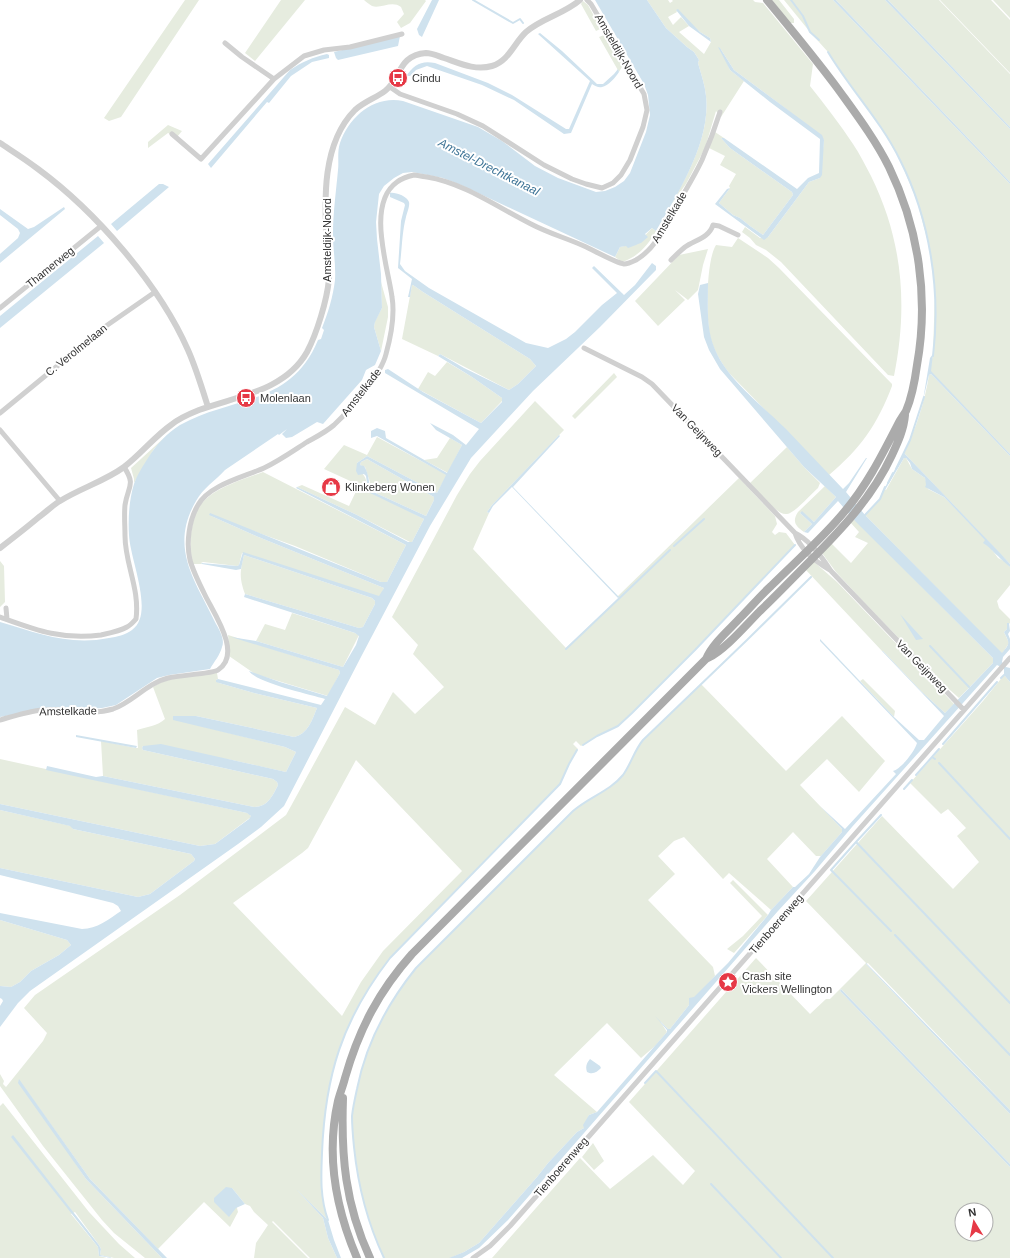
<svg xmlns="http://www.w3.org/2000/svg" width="1010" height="1258" font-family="Arial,sans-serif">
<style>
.green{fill:#e6ecdf;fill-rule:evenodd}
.water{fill:#cfe2ee;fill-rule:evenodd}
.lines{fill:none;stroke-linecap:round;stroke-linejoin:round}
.stream{stroke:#cfe2ee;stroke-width:2}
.minor{stroke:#d0d0d0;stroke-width:5}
.tertiary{stroke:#d0d0d0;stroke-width:6}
.primary{stroke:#ababab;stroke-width:8}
.labels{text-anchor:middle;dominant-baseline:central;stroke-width:4;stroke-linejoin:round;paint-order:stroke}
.street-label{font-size:11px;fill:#333;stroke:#fff}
.poi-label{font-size:11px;fill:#333;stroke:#fff;text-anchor:start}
.water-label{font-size:12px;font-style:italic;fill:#3f7597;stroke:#fff}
</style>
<rect width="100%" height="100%" fill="#fff"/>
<path class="green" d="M185,0H199L121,117L109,121L104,118Z
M281,0H305L255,61L245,53Z
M364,0H425L426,1L410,23L401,28L397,22L404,14L401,7C392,0 381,9 372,6C369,4 366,2 364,0Z
M647,0H668L670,3L673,1L672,0H753L755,2L763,3L813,64L810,86C825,105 840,124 853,144C860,154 865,165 871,176C903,241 908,306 894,376L888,375L781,262L766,250L756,245L750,238L742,232L745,227L760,238L768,237L809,182L820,178L824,140L785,108L734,70L720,48L730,70L744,81L721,117L716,111L705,148L686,184L671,205C689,173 710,134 706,96C705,85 701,74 698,63L699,60L694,52L687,47L666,28ZM676,10L700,32L710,38L711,42L704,54L679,32L689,26L681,17L673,25L668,17L677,12Z
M772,0H779L794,19V23H790Z
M784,0H833L1010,184V454L930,371L933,354L935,288L929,246L917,201L900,160L883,131L840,71L828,52L810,32Z
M836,0H885L1010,129V182Z
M888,0H939L1010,74V127Z
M940,0H991L1010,20V73Z
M993,0H1010V18Z
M583,1L588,5L600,27V29L596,31L581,4Z
M604,35L607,36L623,65L619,72L599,37Z
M168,125L182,131L177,137L168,133L148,148V142Z
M715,132L724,138H721L730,148L792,192L793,195L763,235L750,226L740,218L733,215L719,203L730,188L729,186L736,174L720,165L725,156L709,148Z
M652,228L656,231C648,245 638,257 622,262L615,257L620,247L638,243Z
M738,238L768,258L779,268L892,384V386C877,425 861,448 829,475L730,374C721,363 713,349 710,336C706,317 706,261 716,245L732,247Z
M708,249L703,265L698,290L688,300L675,290L685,300L658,326L635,301L679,255Z
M381,282L388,307V317L381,351L374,327L375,321L382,308Z
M412,285H413L423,292L530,359L536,366L518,384L509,390L440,354L438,356L402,339Z
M447,362L472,377L502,398V401L481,423L418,389L428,372L435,376Z
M614,373L617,377L575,419L572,416Z
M931,374L1010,456V564L904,453C916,429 925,401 929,375Z
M535,401L564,430L492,505L487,512L489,513L473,549L566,648L619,598L618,596L739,478L775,516L777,524L772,532L775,535L779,532L786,533L795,545L695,650L632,713L618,726L597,736L581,746L576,741L573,744L578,749L569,764L560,784L390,958C342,1020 325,1076 322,1153C321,1177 320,1198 328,1220L297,1190L323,1218L328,1238L337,1258H310L273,1221L272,1222L308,1258H254L256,1243L268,1225L254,1212L250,1206L245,1204L232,1188L238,1212L230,1227L204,1202L158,1249L90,1179L19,1080L86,1179L162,1258H145L114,1233L102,1220L43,1146L0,1086V1074L4,1081L3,1084L6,1087L43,1041L47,1033L24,1008L35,995L180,895L286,815L291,806L345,707L375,725L393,692L415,714L444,687L413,654L418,645L392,617L457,495L470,474L480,461ZM356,760L462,871L383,951L361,982L342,1016L233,903L302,853L308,848Z
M166,436L154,449L134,483V479L131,468Z
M377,437L447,475L437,493L367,456L357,463V468C364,475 368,478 366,489L424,519L412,542H410L357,515L297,487L302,485L349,506L359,485L324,469L344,445L367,455Z
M450,438L462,445L448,473L424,460L437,458Z
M787,447L804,467L820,483L818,488C811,494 795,513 787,514C777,516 757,490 750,483Z
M904,458H906L912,469L925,478L928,489L944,497L986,540L987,545L990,547L998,558L1006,562L1010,567V585L997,601L999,608L1010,619V624L1009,623L1007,629L1004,632L1009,643L1002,654L865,515L880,499L884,489L886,490Z
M367,459L434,497V500L426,516L369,490L370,482L365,467L360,465L361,462Z
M263,472L406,545L387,582H381L295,546L209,515L256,536L384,588L380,597L242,553L239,565L237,566L203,562L201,563L202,564H193C188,545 190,511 207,498C223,485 245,479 263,472Z
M825,486L836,497L814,522L802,512L800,513L812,524L804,532C795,526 792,521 798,512Z
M854,519L993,658V663L959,698L942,683L861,599L836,572L822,553L831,543L851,563L868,543L855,537L859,532L850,522Z
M244,555L372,598L375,601V604L363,627L359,628L245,594C239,577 240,572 244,555Z
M0,561L4,566L5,602L0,607Z
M813,561L837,582L954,704L945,713L921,691L883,651H882L805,569Z
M292,613L355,633L359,635L343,667L256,641L265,624L285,630Z
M228,635L339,670L340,673L328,696L255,674L229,656V645Z
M217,673L218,679L216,680L219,683L254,693L317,708C312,720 308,734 294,737L196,716L173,719L285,747L296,752L286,772L232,760L143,746L142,748L143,750L273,779L277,782L278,785C273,795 268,807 254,807L103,776L101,741L136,748H138L137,730C146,727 158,726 165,719L153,687C171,675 197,675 217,673Z
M1004,675L1010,682V1110L868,963L866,964L1010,1114V1164L843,991L841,989L840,991L1010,1167V1258H492L580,1158L610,1189L653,1155L683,1185L695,1171L629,1102L756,958L810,1014L826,999H830L866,963L806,901L882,816L953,889L979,862L957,836L966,828L948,809L941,814L910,783L983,701ZM962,1210H986V1234H962Z
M863,679L895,711L894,717L860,681Z
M701,684L786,771L842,716L885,761L859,792L827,759L800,785L842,829V832L821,856H816L793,832L767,859L793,887L771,910L729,873L723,879L684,837L674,841L658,856L675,874L648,900L713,967L715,976L690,1003L689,1005L670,1029H668L660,1021L667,1032L655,1046L641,1058L607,1023L554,1075L597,1112L589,1115L584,1128L577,1132L548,1163L537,1177L479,1243L464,1252L450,1258H384C367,1222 358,1186 354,1147C353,1137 352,1126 352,1116C353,1107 355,1098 357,1089C366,1044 387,1004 416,968L573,811C589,797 610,791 623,775C631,764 634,751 643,740Z
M0,759L247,813L250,814L251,817L215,844L200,846L0,804Z
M0,810L71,826L73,829L191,854L195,859L194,861L150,894L138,897L0,868Z
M733,880L768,915L734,953L727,949L743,936L762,916L730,883Z
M0,920L67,940L71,945L59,955L31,971L20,982L11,987L0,986Z
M3,1103L89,1212L119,1244L135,1258H114L100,1255L101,1249L99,1245L75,1212L71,1214L98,1247L99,1256L107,1258H0V1106Z
M593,1143L604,1161L594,1170L582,1157Z"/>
<path class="water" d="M432,0H439L422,37L419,35L417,29Z
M595,0H647L666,28L687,47L694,52L699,60L698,63C701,74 705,85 706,96C711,142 678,193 656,231L652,228L645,234L648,237L641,243L638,244L636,245L628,248L626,246L620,247L615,257L461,185L443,178L412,172L403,173L394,178L384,186L379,194L376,222L377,239L381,274L382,308L375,322L374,327L381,351L375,365L366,370L362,380L323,424L317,422L292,437L286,438L282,434L287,429L279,435L278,434L225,470C215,481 203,488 196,501C168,549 197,583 216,624C220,631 225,640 222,647C220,655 214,662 210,669L169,675L157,678L116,705L102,708L89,709L54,707L0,717V622C38,633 69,646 109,638C117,637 125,635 132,630C155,614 130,560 129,535C128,519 129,500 134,484C137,475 143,466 148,458C156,445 167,433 180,425C232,396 291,406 318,340L321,339L324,330L322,328C328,313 333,297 335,280C336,265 333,250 333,235C333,213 336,192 338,170C339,162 337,151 340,143C349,117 374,95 403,101L478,127L502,141L535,166L558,178L596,192L605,191L615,187L624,181L630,173L646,132L650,115L648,95L644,84Z
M833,0H836L1010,182V184Z
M885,0H888L1010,127V129Z
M678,9L700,32L710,38L711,42L689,26L676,10Z
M540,33L562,51L597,84H603L614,74L618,69L619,72C616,77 608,86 602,87C599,88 595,86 592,84L571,133L564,134L514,100L482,85L427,66L416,70L410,76H406C414,65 421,60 435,63L488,83L512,95L566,129H569L590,81L538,34Z
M400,36L398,46L338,60L336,58L334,52Z
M718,47L720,48L734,70L822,135L824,140L822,175L820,178L809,182L768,237L764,240L715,204L727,189L730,188L719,203L733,215L740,218L750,226L763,235L793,195L792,192L730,148L721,138H724L797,189L808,178L819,173L820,139L770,102L730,70Z
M327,54L329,55V58L312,62L291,76L269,103L267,102L211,168L208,164L290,70C302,62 313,57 327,54Z
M159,184H163L169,187L117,231L111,224Z
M390,193C395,192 407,196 409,202C410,206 407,213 406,217C402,232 402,249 400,264L405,271L429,288L526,343L548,348L566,339L575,332L602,305L617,293L592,268L594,266L624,295L635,285L652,263L656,266V270L600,327L533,391L471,458L430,526L362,655L284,806L261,827L238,844L30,991L18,1003L0,1027V1006L3,1001L2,999L0,998V986L11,987L20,982L31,971L59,955L71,945L67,940L0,920V913L82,929C97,929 109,919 121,911L118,906L113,903L0,875V868L138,897L150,894L194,861L195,859L191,854L73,829L70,826L0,810V804L200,846L215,844L249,819L251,816L247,813L46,770L47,766L96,777L103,776L254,807C268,807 273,795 278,785L277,782L273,779L143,750L142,748L143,746L161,744L286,772L296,752L285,747L173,720V716H196L294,737C308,734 312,720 317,708L254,693L219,683L216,682V680L218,679L321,705L325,699C309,694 257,683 249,671L280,682L327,696L340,673L339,670L231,637L256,641L343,667L356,645L359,636L355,633L244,597L245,594L359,628L363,627L375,604V601L372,598L244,555L241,569L236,570L202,564L201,563L237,566L239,565L243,552L379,596L384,588L256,536L209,515L210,513L381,582H387L406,545L296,488L297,487L357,515L408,542H412L424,519L368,492L366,476L364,474L358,475L356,471L357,463L367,456L437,493L446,475L377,436L371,438V431L377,428L385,431L386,438L447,473L462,445L436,430L430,423L453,435L466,445L479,429L385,373V370L388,369L423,392L481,423L502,402V398L472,377L438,356L440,354L464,368L509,390L518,384L536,366L530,359L423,292L413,285H412L410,297H408L412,279L398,268L401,221L405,205L404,203L390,197ZM367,459L434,497V500L426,516L369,490C370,482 368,472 364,466L360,465L361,462Z
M64,207L65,209L0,263V254L18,238L20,233L18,229L0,215V209L28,229L34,227Z
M98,236L104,243L0,328V316Z
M708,283C708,304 706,327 714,347C726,379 762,405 786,429C805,449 824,469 843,489L849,483L866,458H867L846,492L865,515L1002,653C1010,643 1010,644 1004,632L1007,629V623H1009L1010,631L1008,634L1010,639V649L1003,657L1002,662L1006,667L1010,668V682L1004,675V669L999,666L997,665L852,827L815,871L778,911L508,1220L479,1248L462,1258H449L464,1252L479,1243L537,1177L548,1163L577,1132L584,1128L583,1125L589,1115L597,1112L667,1032V1030L655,1016L668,1029H670L689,1005V998L694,997L728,963L768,915L771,910L793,887H795L809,874L820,857L842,832V829L820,806L845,829L896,774L893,771C901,769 915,751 917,743L820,641V639L894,717L919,740H924L944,716L882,651H883L921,691L945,713L993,663V658L856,522L838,501L808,533L804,532L812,524L800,513L802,511L814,522L836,497L804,467L720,369L709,350L704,337L698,294L700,285Z
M933,354L931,371L1010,454V456L931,374L929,375L923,400L930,358Z
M559,435L560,436L513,487L618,596L620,597L618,598L512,487L493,506L489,513L487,512L492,505Z
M904,453L1000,553L1010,564V567C1006,563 1001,560 998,556C991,550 991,548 983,543L985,540L944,497L925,487L926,485L925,478L912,469L910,463L906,458H904L885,490L884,489Z
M900,614L923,639L916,640Z
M76,735L137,746L136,748L76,737Z
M866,963L1010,1110V1114L866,964Z
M841,989L1010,1164V1167L840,991Z
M590,1059L600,1066L601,1068C597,1072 593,1075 587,1072C585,1066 587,1063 590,1059Z
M19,1079L90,1179L167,1258H162L86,1179L18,1083Z
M13,1135L99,1245L101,1249L100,1255L114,1258L99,1256L98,1247L11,1137Z
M226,1187L232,1188L245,1204L236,1208L229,1217L214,1202V1198Z
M296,1189L328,1220L334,1240L341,1258H337L328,1238L323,1218Z"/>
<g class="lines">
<path class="stream" d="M473,0L513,23L520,19L523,23
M791,0L803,16L810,32L819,40
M828,52C850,89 881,121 900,160C930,219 941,291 933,356
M896,469L910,440L924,397
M888,483L893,473
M865,515L880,499L885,487
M674,546L704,519
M930,646L969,687
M566,649L670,550
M1001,678L1004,675
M943,744L997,682
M583,745L597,736L618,726L632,713L695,650L795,545
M935,759L932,757L939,749
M939,763L1010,839
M916,775L932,757
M904,789L912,780
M881,815L856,842L1010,1003
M856,842L831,870L891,931
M895,935L1010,1055
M645,1083L656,1071L833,1258
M711,1184L781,1258
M328,1220C320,1198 321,1177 322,1153C325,1076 342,1020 390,958L560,784L569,764L577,750
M384,1258C367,1222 358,1186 354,1147C353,1137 352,1126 352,1116C353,1107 355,1098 357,1089C366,1043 387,1004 416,968L573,811C589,797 610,791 623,775C631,764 634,751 643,740L747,640L811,577"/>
<path class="minor" d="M225,43L242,57L274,79
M390,87L400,94L457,114L483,126L544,165L572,179L586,184L602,188L613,183L621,175L630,160L643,127L647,110L644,94L591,4L587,0
M172,134L201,159L274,79L304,56L324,50L350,47L402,34
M671,260C675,256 680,251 685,247C695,240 709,238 713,225L719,226L738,235
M0,308L101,226
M584,348L642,377L652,384L795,533C810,540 822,557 831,571L964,710
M0,413L106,326L155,292
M0,430L60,501
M795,533C800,549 816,562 830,570
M6,608L7,619
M0,617C36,630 61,640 101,635C110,633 120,631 127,627C131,625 134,621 136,619C140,589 125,564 125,536C125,526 124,515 125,505C128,486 136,485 124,467
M0,720C14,716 29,711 43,710C67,708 90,716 113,709C133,702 147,683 168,678C179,675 212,674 218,670C243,654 213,612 205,595C200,585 193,571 190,560C186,543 189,520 198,505C209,485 244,477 264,468C279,461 293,451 307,442C316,437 326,432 334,425C351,409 381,375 386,354C391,336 395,315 392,297C388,267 366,204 397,182C401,179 409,176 414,175C415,175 426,177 427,177C464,183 497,207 531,224C548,233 566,238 584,246C593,250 616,263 624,264C627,264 634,261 636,260C655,249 664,228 674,210C684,193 694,177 702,160C709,144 715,128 720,112
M473,1258L490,1246L510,1226L1010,658"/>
<path class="tertiary" d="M0,143C12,151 25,159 38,169C95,211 159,284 188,350C196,368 202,388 208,407
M0,548C13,538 26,528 39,517C46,512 53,505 60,501C81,488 105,481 124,467C141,454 154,437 171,425C179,418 189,414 199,410C237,396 285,391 307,352C317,333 327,300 329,279C330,266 328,255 327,243C324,200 322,143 355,110C365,101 376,98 385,91C401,79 398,55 426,53C432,53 438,56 444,58C459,63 475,71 492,66C509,61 514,43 526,32C542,18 564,14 580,0"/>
<path class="primary" d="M708,658C725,650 746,625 760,611C776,596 791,580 807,564C840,531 872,498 892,455C898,442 904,429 905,415
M343,1098C341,1156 345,1204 370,1258
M357,1258C336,1209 326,1154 338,1101C340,1093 343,1086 345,1078C359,1029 379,991 412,954L706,659C713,643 729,630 741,617C751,607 760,596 771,586C796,561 823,538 845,511C867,485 882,455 898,424C900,420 903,416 906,411C912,397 915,380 917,365C929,298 919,229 889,167C875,139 856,114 838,89C815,58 791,29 767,0"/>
</g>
<defs>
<g id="bus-disc" transform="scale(1)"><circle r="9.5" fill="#e63946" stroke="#fff"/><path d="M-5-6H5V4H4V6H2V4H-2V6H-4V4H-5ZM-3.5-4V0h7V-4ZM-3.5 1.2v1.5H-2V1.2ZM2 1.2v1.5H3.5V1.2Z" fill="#fff"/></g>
<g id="shop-disc" transform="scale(1)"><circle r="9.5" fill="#e63946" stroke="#fff"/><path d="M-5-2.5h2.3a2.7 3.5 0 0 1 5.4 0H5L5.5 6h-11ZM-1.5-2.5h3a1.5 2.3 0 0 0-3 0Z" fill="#fff"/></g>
<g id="sight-disc" transform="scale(1)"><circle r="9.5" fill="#e63946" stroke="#fff"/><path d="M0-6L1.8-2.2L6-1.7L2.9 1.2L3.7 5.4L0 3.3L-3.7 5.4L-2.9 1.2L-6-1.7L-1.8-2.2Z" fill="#fff"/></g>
</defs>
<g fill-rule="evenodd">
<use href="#bus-disc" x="398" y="78"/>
<use href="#bus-disc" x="246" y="398"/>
<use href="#shop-disc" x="331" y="487"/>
<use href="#sight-disc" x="728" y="982"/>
</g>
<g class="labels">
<g class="street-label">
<text transform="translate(619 51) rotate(60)">Amsteldijk-Noord</text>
<text transform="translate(669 217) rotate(-59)">Amstelkade</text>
<text transform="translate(327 240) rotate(-90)">Amsteldijk-Noord</text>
<text transform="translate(50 267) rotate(-39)">Thamerweg</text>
<text transform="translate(76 350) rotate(-39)">C. Verolmelaan</text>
<text transform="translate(361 392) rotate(-52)">Amstelkade</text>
<text transform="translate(697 430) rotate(46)">Van Geijnweg</text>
<text transform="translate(922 666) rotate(46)">Van Geijnweg</text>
<text transform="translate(68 711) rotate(-1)">Amstelkade</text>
<text transform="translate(776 924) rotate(-49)">Tienboerenweg</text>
<text transform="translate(561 1167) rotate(-49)">Tienboerenweg</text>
</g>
<g class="poi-label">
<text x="412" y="78">Cindu</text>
<text x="260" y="398">Molenlaan</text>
<text x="345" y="487">Klinkeberg Wonen</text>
<text x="742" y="976">Crash site<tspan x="742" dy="13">Vickers Wellington</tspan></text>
</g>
<g class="water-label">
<text transform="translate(489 167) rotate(27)">Amstel-Drechtkanaal</text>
</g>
</g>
<g transform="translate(974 1222) rotate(350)"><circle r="19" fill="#ffffff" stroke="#adadad"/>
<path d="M0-3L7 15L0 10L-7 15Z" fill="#e63946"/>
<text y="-6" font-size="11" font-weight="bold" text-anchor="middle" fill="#333333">N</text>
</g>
</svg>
